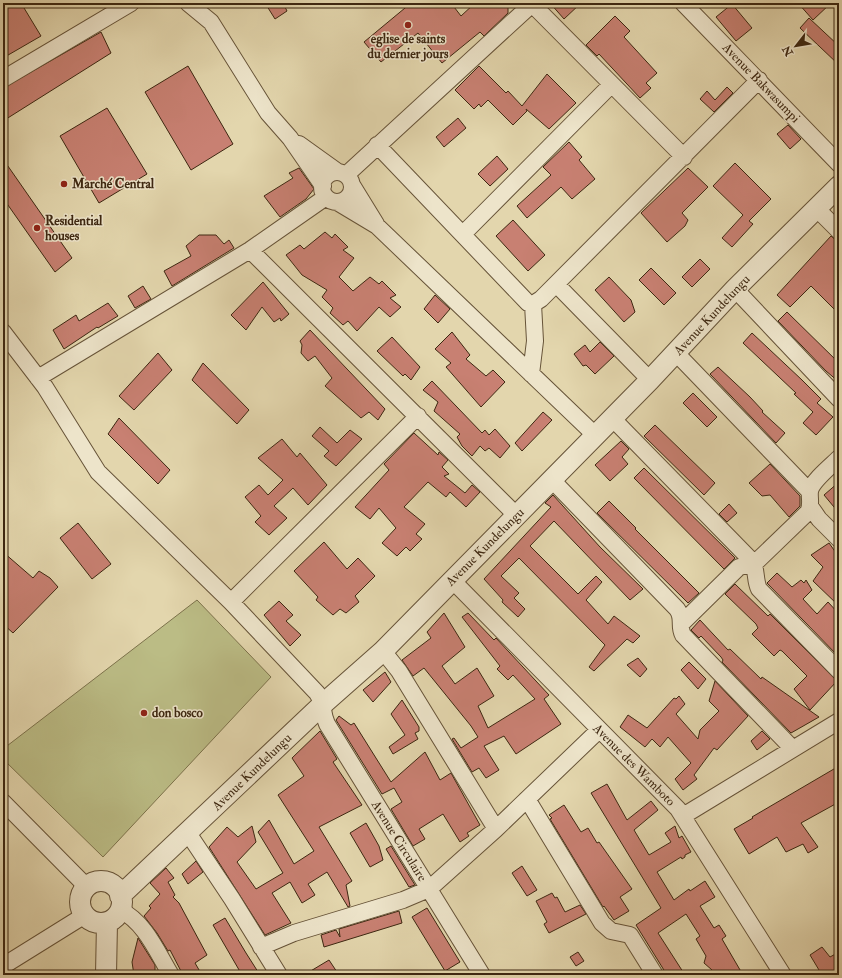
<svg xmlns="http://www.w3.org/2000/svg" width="842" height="978" font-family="'IM FELL Double Pica',serif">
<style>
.green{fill:#bbbc85;stroke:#7c724b}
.building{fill:#c88072;stroke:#3d2711}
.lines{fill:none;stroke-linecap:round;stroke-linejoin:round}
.minor-casing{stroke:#665338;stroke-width:18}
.tertiary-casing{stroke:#665338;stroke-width:22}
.minor{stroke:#ede4ca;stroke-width:16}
.tertiary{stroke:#ede4ca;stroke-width:20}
.poi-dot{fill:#8f2418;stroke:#ede4ca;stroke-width:1.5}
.labels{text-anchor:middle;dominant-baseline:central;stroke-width:3;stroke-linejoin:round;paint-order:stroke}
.poi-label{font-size:13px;font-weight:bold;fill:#3d2711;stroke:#ede4ca;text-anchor:start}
.street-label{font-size:13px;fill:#3d2711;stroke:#ede4ca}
</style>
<rect width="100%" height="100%" fill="#e3d6ad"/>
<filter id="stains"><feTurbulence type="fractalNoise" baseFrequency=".005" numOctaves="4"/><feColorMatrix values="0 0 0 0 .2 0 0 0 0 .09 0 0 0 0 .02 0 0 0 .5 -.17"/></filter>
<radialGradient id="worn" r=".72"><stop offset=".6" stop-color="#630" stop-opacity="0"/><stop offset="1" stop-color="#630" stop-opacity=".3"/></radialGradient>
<path class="green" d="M197,600L271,677L103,857L3,759V749Z"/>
<path class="building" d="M3,3H21L41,36L3,58Z
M265,3H283L287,11L275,19Z
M411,3H451L461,16L475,3H508V13L484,36L480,32L442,63L418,33L381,62L364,42Z
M550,3H581L564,19Z
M798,3H831L813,20Z
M732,4L752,28L736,41L716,17Z
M615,16L630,31L624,37L657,73L646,83L651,88L640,98L599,54L597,56L586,45Z
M809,18L839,46V65L800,28Z
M101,32L111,53L3,121V88Z
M188,66L233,144L191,170L145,92Z
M479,66L506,93L508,91L522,106L547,74L576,103L549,129L526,109L527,111L513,125L488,100L481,107L479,104L474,109L455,90Z
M727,87L733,93L714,112L700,99L707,91L715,100Z
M107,108L147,174L99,203L60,136Z
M458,118L466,128L444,147L436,137Z
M788,125L801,139L790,149L777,134Z
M569,142L582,157L579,160L595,179L572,199L561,187L527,218L517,206L551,175L543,167Z
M497,156L508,169L490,186L478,174Z
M3,159L72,258L55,272L3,198Z
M735,163L771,199L749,221L753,224L732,247L722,238L743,215L713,186Z
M299,168L314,189L306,199L280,217L264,196L293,178L289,173Z
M688,168L708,187L682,213L688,220L685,226L667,242L641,213Z
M513,220L545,255L528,271L496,236Z
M325,232L332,238L335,234L348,247L343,250L354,258L339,277L353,291L370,277L379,284L382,281L396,295L390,298L401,307L390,317L379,307L357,331L348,321L343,325L330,313L333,308L322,297L327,290L302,275L286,255L300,245L304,249Z
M199,235H216L224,244L229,240L234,248L172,286L164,271L191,256L186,246Z
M831,236L839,243V314L811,286L790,307L777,295Z
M700,259L710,269L692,287L682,277Z
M651,268L676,293L664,305L639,280Z
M609,277L631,300L635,312L624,322L595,290Z
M263,282L289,314L281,321L280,318L274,322L262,307L246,330L231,315Z
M143,286L151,299L135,308L128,296Z
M435,295L450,309L438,323L424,309Z
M108,303L118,316L98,328L97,327L64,349L53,330L76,315L79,321Z
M787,312L839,363V382L826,371L778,321Z
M310,330L385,409L378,420L369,412L361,418L325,386L332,378L315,356L308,361L301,353L302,345L300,341Z
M452,332L470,355L466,359L486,376L493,370L505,382L481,407L446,367L451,363L435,349Z
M752,333L802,380L821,399L817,403L833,417L816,435L803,423L813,412L794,394L796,393L743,343Z
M392,337L420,367L411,380L405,374L403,376L377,351Z
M600,342L614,356L595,374L586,365L583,366L574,354L585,345L590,352Z
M158,353L172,370L134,410L119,396Z
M203,363L249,410L237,424L192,380Z
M718,367L750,397L763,411L762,412L785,433L776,443L710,374Z
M432,381L482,433L485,430L489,435L495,429L510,446L500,458L489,448L485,451L480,446L472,456L462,446L457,437L460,434L434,411L438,402L423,390Z
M693,393L717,417L707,427L683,403Z
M543,412L552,420L522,451L515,443Z
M119,418L170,470L158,484L108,434Z
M655,425L715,483L704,495L644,436Z
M320,427L337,443L350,430L362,439L336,466L324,456L329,451L312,436Z
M414,433L438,455L439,452L448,460L442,467L449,474L444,476L465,493L472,485L480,492L466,507L450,492L446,497L428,482L404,507L425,524L416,534L422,539L410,551L406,547L397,556L382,543L396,528L379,508L370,519L355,507L389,470L384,464Z
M282,439L297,457L300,453L327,485L308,505L293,488L274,506L287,518L269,535L255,522L261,516L245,497L259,485L268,495L283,480L258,458Z
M621,441L629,449L622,457L628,464L610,481L595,465Z
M770,464L800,496V506L789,517L770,495L762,496L749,483Z
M644,468L735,558L724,569L634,478Z
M839,482V513L824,495Z
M553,495L600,547L643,589L630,600L554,521L530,546L578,594L596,576L602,582L586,600L608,624L614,616L640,636L633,643L627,639L594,671L589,667L605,645L519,558L501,576L519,593L514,598L525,609L518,617L502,602L503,600L484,579L551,507L545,503Z
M609,501L636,528L635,529L699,593L688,603L597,513Z
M729,504L737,513L727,522L719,514Z
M78,523L111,564L92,579L60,538Z
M324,542L347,569L358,558L375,576L355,596L359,602L346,613L340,609L333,615L316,600L318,597L294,571Z
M829,543L839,557V606L813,581L823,567L811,555Z
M3,552L33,578L39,571L50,578L58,587L13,633L3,624Z
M777,573L792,587L801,580L804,583L806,580L812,590L803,599L817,614L828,602L839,614V657L767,583Z
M735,584L768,616L770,614L837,681L810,710L794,689L807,676L782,651L780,650L774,656L752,634L758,628L756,624L725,594Z
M279,601L293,615L286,621L301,635L290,646L264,615Z
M444,613L465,647L442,666L455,684L477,668L494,696L478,706L488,728L535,699L513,675L508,680L497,669L500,666L462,617L468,613L494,640L496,638L549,695L544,699L561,724L516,754L504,736L484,746L499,770L486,778L479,768L472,772L452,739L454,738L461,748L478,737L471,726L424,668L413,676L402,660L431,638L427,632Z
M700,620L728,650L730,649L761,679L762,677L819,717L791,733L722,662L723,660L721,657L701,636L699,638L691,630Z
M638,658L647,669L640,677L627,665Z
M689,662L706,679L698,689L681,670Z
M385,672L391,682L373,702L363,690Z
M715,681L748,716L717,750L714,748L694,775L697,779L683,790L675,779L691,763L668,737L660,747L652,739L645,747L620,727L628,715L647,728L674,698L676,699L679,696L685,704L676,714L698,739L700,730L719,711L709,701Z
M402,700L419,727V731L415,733L418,739L393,754L389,747L405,735L391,714Z
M339,716L351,725L354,723L391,782L425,752L440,780L451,773L480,825L467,833L469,836L460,842L443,814L419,829L425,839L413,846L391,809L402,802L394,788L382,794L336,720Z
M320,731L337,759L333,762L362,805L319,827L352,881L346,885L350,906L348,907L327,872L308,884L315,895L302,903L290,882L272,893L291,923L265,935L209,847L227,827L238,837L252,826L256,842L237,862L256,889L283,873L258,832L269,820L294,864L314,851L278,795L304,776L292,758Z
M762,731L770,739L757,750L751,741Z
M839,766V802L801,823L818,847L808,853L803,844L786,852L777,837L749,854L734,829L753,818L752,817Z
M607,784L627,820L651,801L658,810L634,830L649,855L671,842L665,833L675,826L679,838L682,836L691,852L685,855V857L682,859L681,857L657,872L674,900L689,889L690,891L705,881L715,897L700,906L714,928L719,925L726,936L722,939L743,975H708L712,970L704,963L706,956L696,939L700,936L686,914L658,933L685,975H667L636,925L661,908L591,793Z
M564,805L581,832L588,828L597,843L599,842L632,889L620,897L629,911L614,920L604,906L603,907L550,819L552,818L549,815Z
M366,823L379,846L383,860L370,867L350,833Z
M391,846L415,885L409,887L386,849Z
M196,861L203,872L188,884L182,874Z
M522,866L537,890L527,896L512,873Z
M166,868L174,878L168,882L175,895L173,897L179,903L207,955L195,963L202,975H183L170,950L168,951L157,933L144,916L151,908L149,906L160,894L150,883Z
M552,893L555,898L557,897L565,912L580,905L586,914L549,933L544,924L547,922L536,901Z
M427,908L460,962L445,971L412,917Z
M399,911L402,923L324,947L321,935L336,930L340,937L339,929Z
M225,918L246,953L260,975H242L213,925Z
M138,938L155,965V975H134L132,962Z
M822,947L830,957L839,952V975H822L810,955Z
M578,952L584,961L576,966L570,957Z
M329,960L339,975H304Z"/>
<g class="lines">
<g class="minor-casing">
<path id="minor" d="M188,3L211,22L268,113L290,138L323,186
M531,3L684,157
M683,3L839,164
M3,79L131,3
M299,144L338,172
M377,145L528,303L533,304
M322 187a15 15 0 1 1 30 0a15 15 0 1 1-30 0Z
M346,175L532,4
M352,185L376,224
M337,202L377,226L595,435
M816,208L839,231
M463,234L611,85
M250,250L517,516
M556,284L650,380
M735,289L839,399
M533,304L541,299L759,80
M3,332L45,387L98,472L231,602L317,693C325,705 321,711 327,724L482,975
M676,353L810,492
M531,374L535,341L533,304
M38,378L250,250L326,197
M612,418L750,559C758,568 754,579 759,589L839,671
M552,480L677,609C684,618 678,626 683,635L793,749
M810,506L819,519L839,539
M452,580L678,809L783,975
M231,602L418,416
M681,624L739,567L754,564L808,512C812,505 809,498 810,491C812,481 832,465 839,458
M383,651L399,671L496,829
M527,799L602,923L611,931L630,935L655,975
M3,802L87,887
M683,816L839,721
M188,833L232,899L279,975
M120,910C145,922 157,952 171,975
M261,947L294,933L403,900L429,889L496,829L599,730
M3,966L85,915"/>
</g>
<g class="tertiary-casing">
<path id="tertiary" d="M80 902a21 21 0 1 1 42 0a21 21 0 1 1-42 0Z
M120,896L323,704L383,651L650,380L735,289L839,186
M106,975L107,922"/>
</g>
<use href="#minor" class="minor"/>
<use href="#tertiary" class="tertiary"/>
</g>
<g class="poi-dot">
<circle cx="408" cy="25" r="4"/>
<circle cx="64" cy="184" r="4"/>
<circle cx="37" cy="228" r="4"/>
<circle cx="144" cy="713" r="4"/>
</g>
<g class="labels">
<g class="poi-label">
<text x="408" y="39" text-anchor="middle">eglise de saints<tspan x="408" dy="15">du dernier jours</tspan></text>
<text x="72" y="184">Marché Central</text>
<text x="45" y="221">Residential<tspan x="45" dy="15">houses</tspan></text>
<text x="152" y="713">don bosco</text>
</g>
<g class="street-label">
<text transform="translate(761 83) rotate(46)">Avenue Bakwasumpi</text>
<text transform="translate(712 315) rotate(-47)">Avenue Kundelungu</text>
<text transform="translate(485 547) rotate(-45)">Avenue Kundelungu</text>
<text transform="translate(634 765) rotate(45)">Avenue des Wamboto</text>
<text transform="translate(252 772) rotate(-44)">Avenue Kundelungu</text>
<text transform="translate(399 841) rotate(58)">Avenue Circulaire</text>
</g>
</g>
<rect width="842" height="978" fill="none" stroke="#e3d6ad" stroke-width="16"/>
<rect x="4" y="4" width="834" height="970" fill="none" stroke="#3d2711" stroke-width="2"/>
<rect x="8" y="8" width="826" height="962" fill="none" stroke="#3d2711"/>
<g transform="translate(796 46) rotate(239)" stroke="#ede4ca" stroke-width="3" paint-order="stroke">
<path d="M0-3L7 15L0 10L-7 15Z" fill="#3d2711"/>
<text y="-6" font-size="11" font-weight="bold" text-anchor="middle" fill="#3d2711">N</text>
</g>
<rect width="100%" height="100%" filter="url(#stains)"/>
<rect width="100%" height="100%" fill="url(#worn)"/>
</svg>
